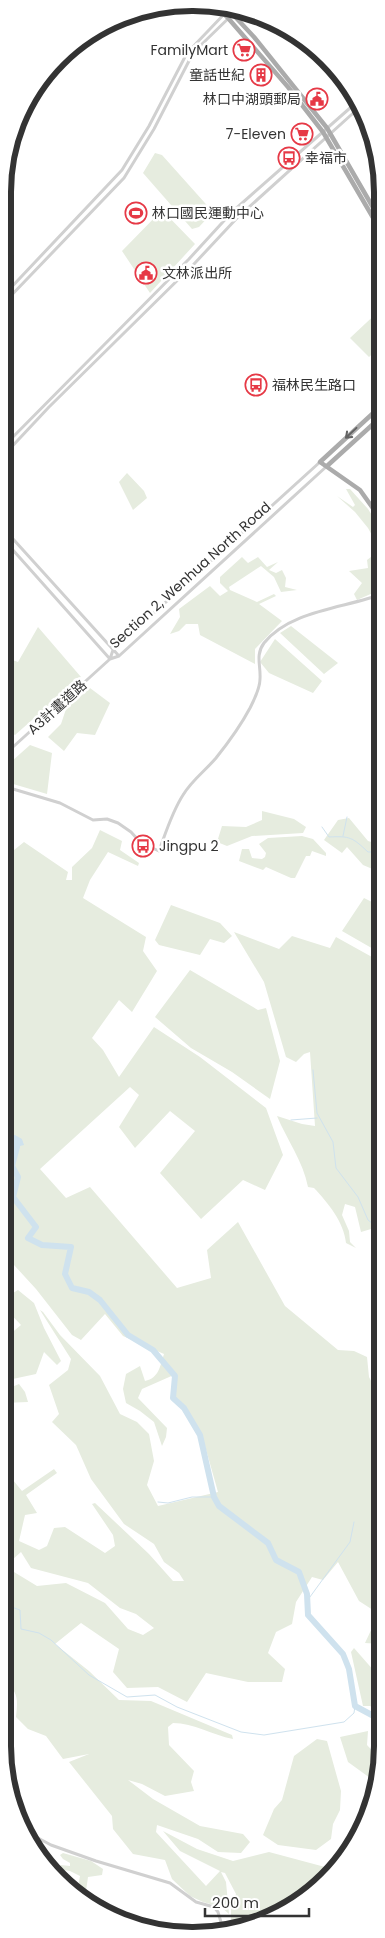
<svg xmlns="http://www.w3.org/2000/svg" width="385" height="1938" font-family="Poppins,'Noto Sans TC',sans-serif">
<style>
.green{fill:#e6ecdf}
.water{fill:#cfe2ee}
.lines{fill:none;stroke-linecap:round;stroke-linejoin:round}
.stream{stroke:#cfe2ee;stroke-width:1}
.river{stroke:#cfe2ee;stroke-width:6}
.minor{stroke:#d0d0d0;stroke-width:3}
.major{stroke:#ababab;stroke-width:4.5}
.oneway{stroke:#636363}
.labels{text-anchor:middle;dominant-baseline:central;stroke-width:5;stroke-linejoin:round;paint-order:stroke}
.poi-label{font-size:14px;fill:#333;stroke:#fff;text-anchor:start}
.street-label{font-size:14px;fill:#333;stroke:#fff}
.rim{fill:none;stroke:#333;stroke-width:6}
</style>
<rect width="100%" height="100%" fill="#fff"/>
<path class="green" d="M155,153L162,155L213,212L199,227L192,229L143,173Z
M162,210L195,244L150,293L122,251Z
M382,308V345L369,357L350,338Z
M127,473L144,491L147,498L133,510L119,482Z
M346,489H350L368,509L382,531V589L357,600L354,594L362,583L349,571L368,568L367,560L380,550L368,528L355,512L337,496L353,507L355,505Z
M242,557L248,563L258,557L267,567L278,562L269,570L276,573L282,570L286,578L285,587L297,590L281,592L274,577L261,566L229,587L230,590L257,602L274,594L276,596L259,604L282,621L255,649V664L200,635L198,624H186L179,631L170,634L180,617L179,609L210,586L220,596L228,591L220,583V577Z
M291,626L338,663L324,674L280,633Z
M38,627L81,677L15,735L4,728V657L18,662Z
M275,639L322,681L313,693L269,673L260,662Z
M90,688L110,703L95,735L77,733L64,751L48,737L61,724L66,709Z
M30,745L52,753L47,794L3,781V769Z
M262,811L294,819L306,827L303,833L252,836L227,846L217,842L222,826L246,827L262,820Z
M349,818L368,841L382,845V873L363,865L347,847L342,853L324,840L338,820Z
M100,830L122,841L120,850L139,863L138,866L108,852L90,880L83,898L146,937L143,951L157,971L132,1012L119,1000L92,1038L103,1050L119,1077L154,1027L200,1057L266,1108L283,1155L265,1190L243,1180L201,1219L160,1173L195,1131L170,1111L135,1148L119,1127L139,1095L130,1087L40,1169L66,1198L90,1187L177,1288L211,1278L207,1250L238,1222L285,1306L338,1350L354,1351L367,1357L369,1377L381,1400V1644L365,1643L372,1628L376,1612L359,1601L338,1562L323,1580L312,1577L296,1602L292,1624L276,1632L268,1653L285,1669L282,1682H248L206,1673L187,1702L158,1687L127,1688L113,1672L119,1649L81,1623L55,1644L89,1671L119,1700L151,1701L232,1735L233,1739C212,1735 194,1723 173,1723L168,1727L169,1745L194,1771L191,1782L194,1791L165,1796L142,1784L128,1780L153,1799L200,1826L243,1834L250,1842L241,1853L218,1852L198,1839L157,1825L156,1832L206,1886L220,1871L180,1851L163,1831L197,1849L233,1861L269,1852L325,1867L315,1882V1890L253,1926L231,1928V1907L236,1894L225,1873L221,1872L226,1882L229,1914L221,1907L203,1902L190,1896L172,1879L165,1860L133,1854L113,1829L112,1816L69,1762L89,1754L63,1759L46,1736L28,1729L16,1717C18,1697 18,1695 5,1678H3V1577L14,1572L37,1586L66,1583L105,1603L128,1629L143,1635L154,1628L136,1614L120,1608L88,1583L31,1568L21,1552L3,1568V1517L6,1514L3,1508V1468L22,1491L54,1469L57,1473L26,1495L37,1513L25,1515L19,1541L39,1550L47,1546L54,1528L65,1527L105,1553L115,1546L113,1535L92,1504L95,1503L149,1554L173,1581H184L179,1573L164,1562L154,1544L124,1524L91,1479L76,1445L52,1422L59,1414L49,1385L68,1370L71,1359L40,1310L43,1312L60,1335L100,1376L120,1414L137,1422L149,1434L154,1461L147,1485L158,1506L218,1492L205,1446L189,1418L174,1398L176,1374L142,1389L138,1398L167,1428L166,1437L162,1446L154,1422L140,1411L126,1403L123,1389L126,1374L140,1366L145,1381C159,1378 160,1366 164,1354L123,1336L105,1314L81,1340L72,1335L36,1289L3,1253V971L12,952L6,938L7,923L3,919V859L24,842L68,872L66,880H72V867L92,848Z
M302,836L313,839L326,853V856L312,851L310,856H306L295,878H291L266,867L263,870L239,861L242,849H249L252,858L262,859L265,857L266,853L259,844L268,838Z
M364,898L382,907V954L342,931Z
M171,905L220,923L232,936L224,943L210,939L200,955L159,945L155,940Z
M234,932L279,949L292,936L330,948L336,937L381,962V1226L361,1232L355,1207L345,1204L342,1215L349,1231L350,1242L356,1248L346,1243C344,1222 328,1203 314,1188L308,1187C303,1161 287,1140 277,1116L302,1124L315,1126L310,1052L304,1054L296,1062L286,1057L264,982Z
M190,970L258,1010L266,1008L280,1061L270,1099L232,1072L191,1048L155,1017Z
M18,1290L34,1303L44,1328L61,1361L57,1365L44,1352L36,1374L8,1380L3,1368V1340L21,1325L3,1306V1299Z
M19,1384L25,1392L28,1402L3,1403V1385L7,1389Z
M354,1648L375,1672L381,1673V1692L374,1698L381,1707V1713L370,1706H363L351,1652Z
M368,1731L367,1745C381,1761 384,1760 377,1783L348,1762L340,1737Z
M317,1739L327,1741L341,1791L340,1810L333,1824L331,1839L316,1850L278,1845L263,1835L274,1809L282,1800L294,1756Z
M63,1853L91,1861L103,1869L102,1875L88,1877L85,1898L77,1893L80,1876L70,1871L58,1869L61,1865L70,1866V1863L63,1859L60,1855Z"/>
<path class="water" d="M6,1134L15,1135L22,1139L24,1145L12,1148L3,1144V1135Z"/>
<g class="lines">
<path class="stream" d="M322,827L329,837C350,836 352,837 368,852H382
M343,836L347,817
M313,1070L317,1113L333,1142L336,1168L358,1197L368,1220L381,1230
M291,1120L317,1118
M158,1502L168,1503L192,1497H214
M307,1601L350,1542L354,1522
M3,1604L20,1610L21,1629L39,1633L51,1640L89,1675L127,1697L155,1695L177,1707L241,1732L264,1735L344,1722L354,1713L355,1706"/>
<path class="river" d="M17,1147L12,1166L18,1177L13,1197L36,1227L28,1238L42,1245L71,1247L65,1274L72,1288L89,1292L100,1300L128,1335L153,1350L175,1376L173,1398L184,1408L200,1435L214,1497L219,1506L268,1543L276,1560L299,1572L307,1594L308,1615L343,1654L349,1669L355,1706L381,1720"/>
<path class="minor" d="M4,295L122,170L149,126L187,53L229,9
M4,303L124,178L154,129L191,57L201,45L237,10
M4,446L189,259L232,212L358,101
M4,455L49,407L194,264L237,218L361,106
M4,529L119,656
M4,540L110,659
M110,659L119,656L327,466
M3,756L110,659L113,650L320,462
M3,786L60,803L93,820L107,819L118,823L131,832L141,843L159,851C166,832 172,812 183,795C192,780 205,771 216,758C228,743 241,725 250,708C254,700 260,689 260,679C261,666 255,655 264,643C290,610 346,608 382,594
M25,1831L51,1845L96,1861L170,1883L196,1902L214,1907L218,1912L223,1929"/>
<path class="major" d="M214,4L228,18L288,87L323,132L382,233
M226,7L254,37L327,128L382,223
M327,466L382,416
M382,521L360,490L320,462L382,405"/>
</g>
<defs><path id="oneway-shaft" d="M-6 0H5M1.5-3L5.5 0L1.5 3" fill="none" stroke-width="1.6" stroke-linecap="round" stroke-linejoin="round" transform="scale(1.25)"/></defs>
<use class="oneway" href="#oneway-shaft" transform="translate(351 433) rotate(137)"/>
<defs>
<g id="supermarket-ring" transform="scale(1.125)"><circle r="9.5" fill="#fff" stroke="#e63946" stroke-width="1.5"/><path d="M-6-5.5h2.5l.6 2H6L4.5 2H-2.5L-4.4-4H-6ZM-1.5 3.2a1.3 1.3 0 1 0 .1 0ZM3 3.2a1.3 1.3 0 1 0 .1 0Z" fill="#e63946"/></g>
<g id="building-ring" transform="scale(1.125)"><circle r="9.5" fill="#fff" stroke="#e63946" stroke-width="1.5"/><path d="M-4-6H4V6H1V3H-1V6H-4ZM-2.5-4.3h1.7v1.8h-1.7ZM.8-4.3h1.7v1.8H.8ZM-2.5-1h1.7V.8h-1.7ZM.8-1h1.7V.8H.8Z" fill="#e63946"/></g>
<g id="civic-ring" transform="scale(1.125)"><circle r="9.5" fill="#fff" stroke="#e63946" stroke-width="1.5"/><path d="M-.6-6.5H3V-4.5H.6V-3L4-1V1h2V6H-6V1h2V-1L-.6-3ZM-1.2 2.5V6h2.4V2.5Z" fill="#e63946"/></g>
<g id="bus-ring" transform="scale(1.125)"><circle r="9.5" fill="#fff" stroke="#e63946" stroke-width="1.5"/><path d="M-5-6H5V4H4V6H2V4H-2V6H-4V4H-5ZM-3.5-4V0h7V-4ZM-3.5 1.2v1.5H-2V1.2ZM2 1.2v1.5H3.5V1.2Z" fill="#e63946"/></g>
<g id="stadium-ring" transform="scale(1.125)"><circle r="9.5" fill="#fff" stroke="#e63946" stroke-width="1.5"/><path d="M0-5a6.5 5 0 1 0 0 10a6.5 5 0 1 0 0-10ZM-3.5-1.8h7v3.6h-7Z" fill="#e63946"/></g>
</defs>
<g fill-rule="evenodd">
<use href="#supermarket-ring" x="244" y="50"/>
<use href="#building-ring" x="261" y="75"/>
<use href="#civic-ring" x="317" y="99"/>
<use href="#supermarket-ring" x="302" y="134"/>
<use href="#bus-ring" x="289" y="158"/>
<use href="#stadium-ring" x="136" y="213"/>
<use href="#civic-ring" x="146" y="273"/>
<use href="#bus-ring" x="256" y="385"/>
<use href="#bus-ring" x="143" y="846"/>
</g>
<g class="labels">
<g class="poi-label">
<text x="228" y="50" text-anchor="end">FamilyMart</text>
<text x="245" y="75" text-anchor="end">童話世紀</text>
<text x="301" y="99" text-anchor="end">林口中湖頭郵局</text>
<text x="286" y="134" text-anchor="end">7-Eleven</text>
<text x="305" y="158">幸福市</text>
<text x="152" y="213">林口國民運動中心</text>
<text x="162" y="273">文林派出所</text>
<text x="272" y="385">福林民生路口</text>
<text x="159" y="846">Jingpu 2</text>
</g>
<g class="street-label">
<text transform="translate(190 575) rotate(-42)">Section 2, Wenhua North Road</text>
<text transform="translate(57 707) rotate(-42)">A3計畫道路</text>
</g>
</g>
<path d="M0 0H385V1938H0ZM192 11H193A181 181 0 0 1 374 192V1746A181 181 0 0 1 193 1927H192A181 181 0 0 1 11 1746V192A181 181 0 0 1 192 11Z" fill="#fff" fill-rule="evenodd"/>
<path class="rim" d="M192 11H193A181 181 0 0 1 374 192V1746A181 181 0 0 1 193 1927H192A181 181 0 0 1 11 1746V192A181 181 0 0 1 192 11Z"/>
<path d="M205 1908v8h104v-8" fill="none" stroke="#333333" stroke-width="2.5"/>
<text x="212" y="1908" font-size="15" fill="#333333" stroke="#ffffff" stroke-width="4" paint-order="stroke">200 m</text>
</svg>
